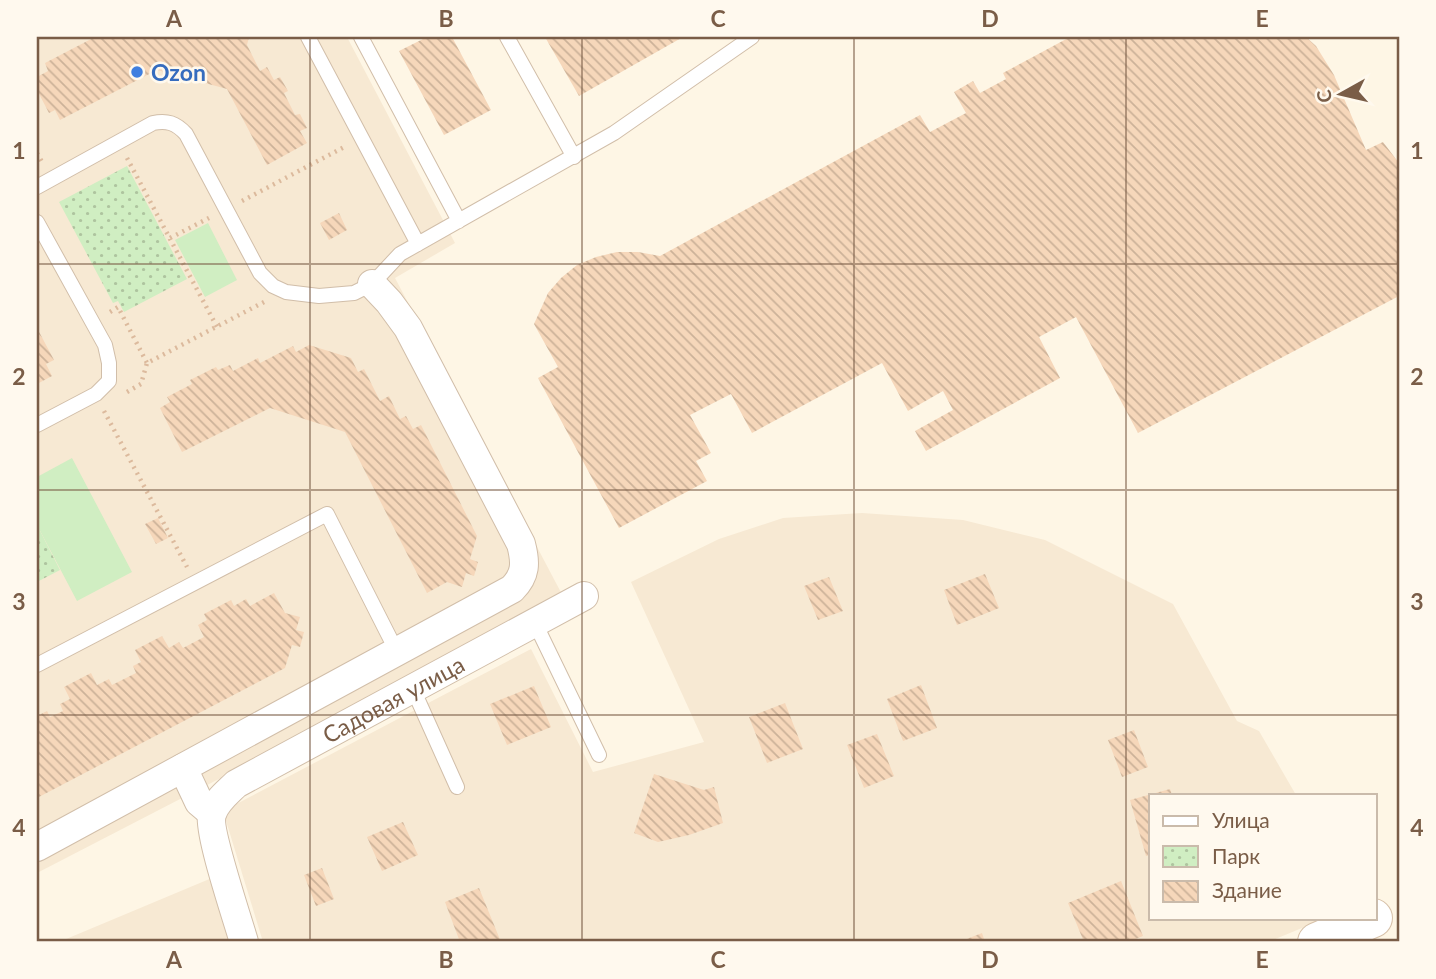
<svg xmlns="http://www.w3.org/2000/svg" width="1436" height="979" font-family="Lato,sans-serif">
<style>
.residential{fill:#f7e9d3}
.park{fill:url(#park-dots)}
.garden{fill:#d0eec2}
.building{fill:url(#building-back-hatch)}
.lines{fill:none;stroke-linecap:round;stroke-linejoin:round}
.lane-casing{stroke:#d1bea9;stroke-width:16}
.street-casing{stroke:#d1bea9;stroke-width:30}
.secondary-casing{stroke:#d7c1a9;stroke-width:40}
.path{stroke:#dcba9d;stroke-width:4.5;stroke-dasharray:2 5;stroke-linecap:butt}
.lane{stroke:#fff;stroke-width:14}
.street{stroke:#fff;stroke-width:28}
.secondary{stroke:#fff;stroke-width:38}
.grid{fill:none;stroke:#7a5d47;stroke-width:2;stroke-opacity:0.55}
.shop-dot{fill:#3f7fe0;stroke:#fff9ee;stroke-width:2.5}
.labels{text-anchor:middle;dominant-baseline:central;stroke-width:5;stroke-linejoin:round;paint-order:stroke}
.shop-label{font-size:23px;font-weight:bold;fill:#366cbe;stroke:#fff9ee;text-anchor:start}
.street-label{font-size:23px;fill:#7a5d47;stroke:#fff9ee}
.neatline{fill:none;stroke:#7a5d47;stroke-width:2.5}
.grid-label{font-size:23px;text-anchor:middle;font-weight:bold;fill:#7a5d47}
</style>
<defs>
<pattern id="park-dots" width="8" height="8" patternUnits="userSpaceOnUse" patternTransform="scale(1.75)"><rect width="8" height="8" fill="#d0eec2"/><path d="M2 2h.1M6 6h.1" fill="none" stroke="#aec49f" stroke-width="1.8" stroke-linecap="round"/></pattern>
<pattern id="building-back-hatch" width="6" height="6" patternUnits="userSpaceOnUse" patternTransform="scale(1.75)"><rect width="6" height="6" fill="#f6d7ba"/><path d="M-1 5l2 2M0 0l6 6M5-1l2 2" fill="none" stroke="#ccb299"/></pattern>
</defs>
<rect width="100%" height="100%" fill="#fef6e5"/>
<path class="residential" d="M37,37H347L455,243L395,278L565,600L37,873Z
M862,513L963,520L1045,540L1173,604L1237,721L1259,731L1296,795H1151V918H1326L1268,942H263L223,811L531,649L593,772L704,742L631,582L719,539L783,518Z
M219,875L237,942H59Z"/>
<path class="park" d="M127,166L187,279L124,312L118,301L113,303L59,202Z
M37,525L60,570L37,582Z"/>
<path class="garden" d="M208,223L237,280L205,297L175,240Z
M72,458L132,572L77,601L37,525V477Z"/>
<path class="building" d="M95,37H249L247,45L260,71L267,67L274,80L280,77L288,91L284,93L295,115L300,114L307,128L300,131L307,143L267,165L227,89L157,70L60,120L55,110L49,113L37,90V77L48,71L45,63Z
M427,37H452L491,110L444,135L399,51Z
M545,37H683L579,96Z
M1070,37H1306L1316,46L1334,75L1366,150L1383,142L1399,163V296L1138,433L1076,317L1039,337L1060,378L926,451L915,431L953,410L943,391L908,411L882,363L752,433L731,394L690,415L711,453L696,461L707,481L619,528L538,378L558,367L534,324L548,293L561,278L577,265L596,257L617,252H638L660,256L920,115L930,132L966,113L954,92L973,81L980,93L1006,79L1003,73Z
M339,213L347,230L329,240L320,223Z
M37,328L54,360L46,364L52,376L37,384Z
M309,345L351,358L358,372L364,369L380,401L389,396L400,419L406,416L413,429L421,425L477,536L470,559L478,562L474,576L466,573L462,587L447,582L427,593L345,432L270,408L182,452L160,408L170,402L167,397L192,384L190,380L216,367L218,370L230,365L233,371L258,358L260,363L293,346L296,352Z
M158,518L168,538L156,544L145,524Z
M985,574L999,608L957,625L944,590Z
M829,577L843,611L818,620L804,586Z
M274,593L285,613L300,617L296,630L304,632L300,647L292,645L285,668L37,798V716L47,711L50,717L63,711L60,704L70,699L64,687L91,673L97,685L109,679L112,685L136,673L133,666L141,662L135,650L162,636L169,648L179,642L183,648L204,637L198,625L207,620L204,614L231,600L234,606L246,599L250,606Z
M921,685L937,728L903,741L887,699Z
M534,686L551,727L507,745L490,704Z
M785,703L803,749L767,763L749,717Z
M1134,730L1148,767L1122,777L1108,740Z
M877,734L894,776L864,788L847,745Z
M654,774L704,790L714,787L723,823L689,835L658,842L634,833Z
M1170,789L1172,795H1151V855L1146,856L1130,800Z
M403,822L418,855L382,871L367,837Z
M322,868L334,899L316,906L304,875Z
M1121,881L1143,936L1128,942H1084L1068,903Z
M479,888L501,942H460L445,902Z
M982,933L985,942H959Z"/>
<g class="lines">
<g class="lane-casing">
<path id="lane" d="M308,37L418,244
M361,37L459,221
M507,37L574,157
M37,187L153,123C167,120 176,123 186,134L260,273L273,286L286,292L319,296L354,293L372,284L400,254L614,133L752,37
M37,222L105,345L109,363V381L96,394L37,425
M535,623L599,755
M37,665L327,514L397,652
M413,689L457,787"/>
</g>
<g class="street-casing">
<g id="street">
<path d="M183,768L199,802L212,813"/>
<path d="M37,847L512,589C526,575 526,563 521,544L408,328L389,302L372,284"/>
<path id="s1" d="M244,942C238,921 207,829 212,814C216,801 227,793 236,784L584,596"/>
</g>
</g>
<g class="secondary-casing">
<path id="secondary" d="M1317,942L1373,918"/>
</g>
<path class="path" d="M37,153L42,162
M127,158L217,327
M242,201L346,146
M170,238L209,218
M110,312L118,307L147,363
M127,392L141,384L147,363L264,302
M104,411L187,567"/>
<use href="#lane" class="lane"/>
<use href="#street" class="street"/>
<use href="#secondary" class="secondary"/>
</g>
<path class="grid" d="M310,37V942M582,37V942M854,37V942M1126,37V942M37,264H1399M37,490H1399M37,715H1399"/>
<circle class="shop-dot" cx="137" cy="72" r="7"/>
<g class="labels">
<g class="shop-label">
<text x="151" y="72">Ozon</text>
</g>
<g class="street-label">
<text stroke="none"><textPath href="#s1" startOffset="350">Садовая улица</textPath></text>
</g>
</g>
<rect width="1436" height="979" fill="none" stroke="#fff9ee" stroke-width="77"/>
<rect x="1149" y="794" width="228" height="126" fill="#fff9ee" stroke="#cabbab" stroke-width="2"/>
<rect x="1163" y="816" width="35" height="10" fill="#ffffff" stroke="#cabbab" stroke-width="2"/>
<text x="1212" y="828" font-size="21" fill="#7a5d47">Улица</text>
<rect x="1163" y="846" width="35" height="21" fill="url(#park-dots)" stroke="#cabbab" stroke-width="2"/>
<text x="1212" y="864" font-size="21" fill="#7a5d47">Парк</text>
<rect x="1163" y="881" width="35" height="21" fill="url(#building-back-hatch)" stroke="#cabbab" stroke-width="2"/>
<text x="1212" y="898" font-size="21" fill="#7a5d47">Здание</text>
<g transform="translate(1341 94) rotate(262)" stroke="#fff9ee" stroke-width="5" paint-order="stroke">
<path d="M0-5L12 26L0 18L-12 26Z" fill="#7a5d47"/>
<text y="-10" font-size="19" font-weight="bold" text-anchor="middle" fill="#7a5d47">С</text>
</g>
<rect x="38" y="38" width="1360" height="902" class="neatline"/>
<g class="grid-label">
<text x="174" y="27">A</text>
<text x="446" y="27">B</text>
<text x="718" y="27">C</text>
<text x="990" y="27">D</text>
<text x="1262" y="27">E</text>
<text x="19" y="159">1</text>
<text x="1417" y="159">1</text>
<text x="19" y="385">2</text>
<text x="1417" y="385">2</text>
<text x="19" y="610">3</text>
<text x="1417" y="610">3</text>
<text x="19" y="836">4</text>
<text x="1417" y="836">4</text>
<text x="174" y="968">A</text>
<text x="446" y="968">B</text>
<text x="718" y="968">C</text>
<text x="990" y="968">D</text>
<text x="1262" y="968">E</text>
</g>
</svg>
